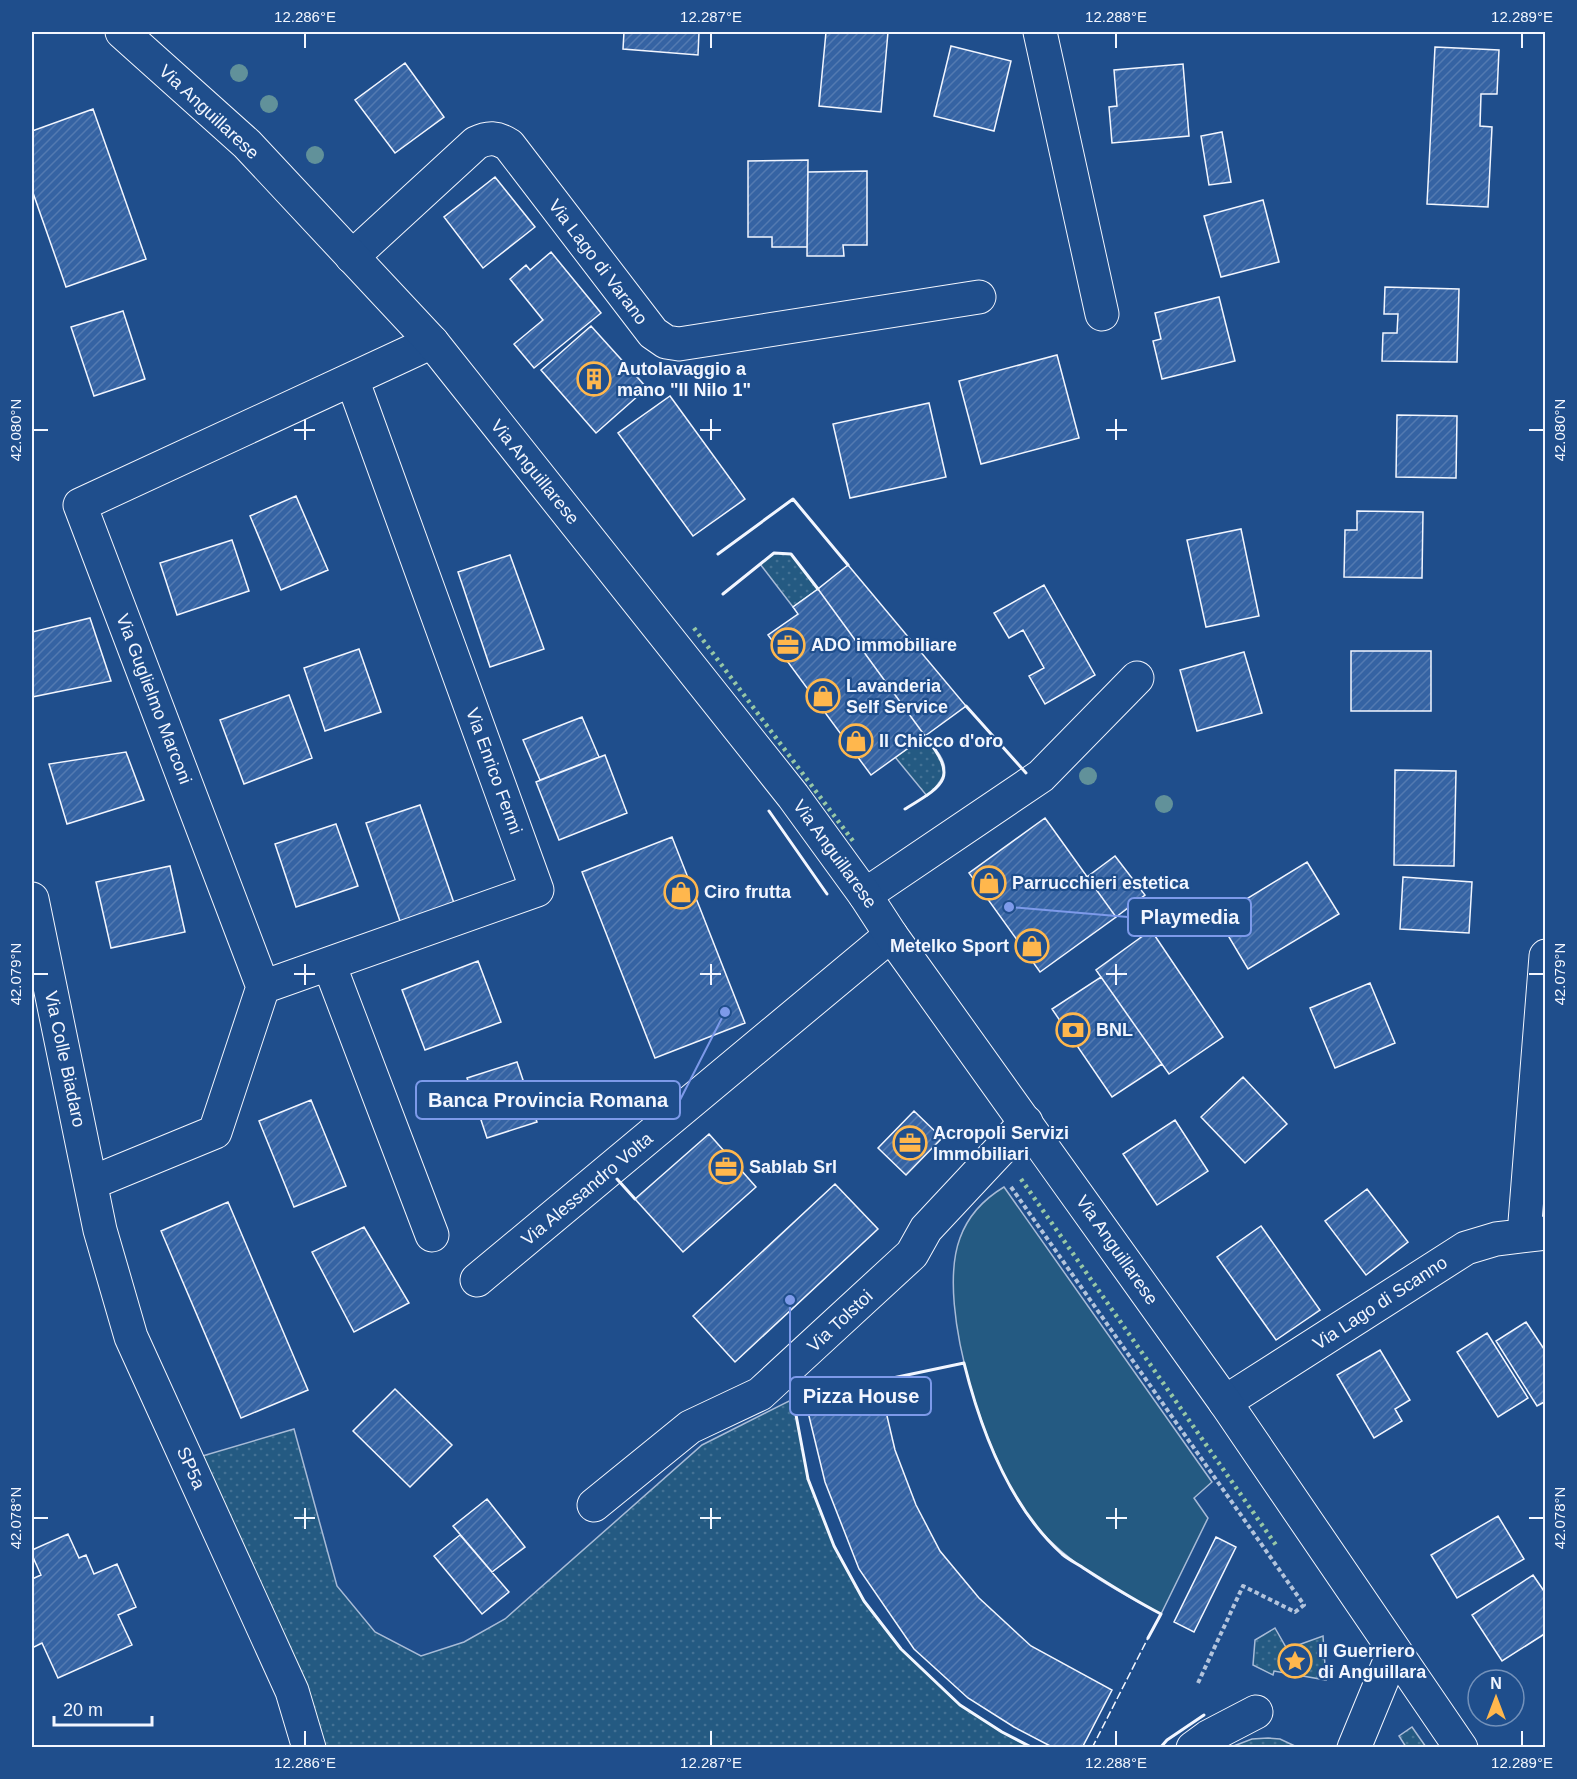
<svg xmlns="http://www.w3.org/2000/svg" width="1577" height="1779" font-family="Arial,sans-serif">
<style>
.grass{fill:url(#grass-dots);stroke:#a8bbd7;stroke-width:1.5}
.park{fill:#245a82;stroke:#a8bbd7;stroke-width:1.5}
.building{fill:url(#building-hatch);stroke:#f2f6ff;stroke-width:1.5}
.lines{fill:none;stroke-linecap:round;stroke-linejoin:round}
.minor-casing{stroke:#f2f6ff;stroke-width:35}
.major-casing{stroke:#f2f6ff;stroke-width:35}
.path{stroke:#b3c4dc;stroke-width:4;stroke-dasharray:4.5 3;stroke-linecap:butt}
.minor{stroke:#1f4e8c;stroke-width:33}
.major{stroke:#1f4e8c;stroke-width:33}
.hedge{stroke:#97c8a6;stroke-width:4.5;stroke-dasharray:3 4.5;stroke-linecap:butt}
.fence{stroke:#f2f6ff;stroke-width:1.5;stroke-dasharray:8 3;stroke-linecap:butt}
.wall{stroke:#f2f6ff;stroke-width:3}
.tree{fill:#61919a}
.ticks{fill:none;stroke:#f2f6ff;stroke-width:2}
.labels{text-anchor:middle;dominant-baseline:central;stroke-width:4.5;stroke-linejoin:round;paint-order:stroke}
.street-label{font-size:18px;fill:#f2f6ff;stroke:#1f4e8c}
.poi-label{font-size:18px;font-weight:bold;fill:#f2f6ff;stroke:#1f4e8c;text-anchor:start}
.leader{fill:none;stroke:#7d9aea;stroke-width:2}
.callout-dot{fill:#7d9aea;stroke:#1f4e8c;stroke-width:2}
.callout{fill:#1f4e8c;stroke:#7d9aea;stroke-width:2}
.callout-label{font-size:20px;text-anchor:middle;font-weight:bold;fill:#f2f6ff}
.neatline{fill:none;stroke:#f2f6ff;stroke-width:2}
.ticks-label{font-size:15px;text-anchor:middle;fill:#f2f6ff}
</style>
<defs>
<pattern id="grass-dots" width="8" height="8" patternUnits="userSpaceOnUse" patternTransform="scale(1.5)"><rect width="8" height="8" fill="#245a82"/><path d="M2 2h.1M6 6h.1" fill="none" stroke="#447295" stroke-width="1.8" stroke-linecap="round"/></pattern>
<pattern id="building-hatch" width="6" height="6" patternUnits="userSpaceOnUse" patternTransform="scale(1.5)"><rect width="6" height="6" fill="#3563a3"/><path d="M-1 1l2-2M0 6l6-6M5 7l2-2" fill="none" stroke="#537ab1"/></pattern>
</defs>
<rect width="100%" height="100%" fill="#1f4e8c"/>
<path class="grass" d="M774,553L791,554L818,589L793,607L760,564Z
M925,736C946,762 955,770 927,796L895,757Z
M793,1399L808,1479L834,1546L864,1601L901,1649L960,1705L1002,1732L1032,1748L322,1747L199,1457L294,1429L337,1586L375,1632L421,1656L464,1642L505,1619L702,1445Z
M1275,1628L1287,1649L1323,1636L1326,1680L1274,1671L1273,1675L1253,1665L1255,1640Z
M1412,1727L1426,1747H1406L1399,1736Z
M1268,1738L1280,1739L1297,1747H1231L1252,1739Z"/>
<path class="park" d="M1004,1187L1212,1482L1194,1498L1208,1518L1161,1614C1115,1590 1069,1565 1035,1525C989,1470 934,1307 960,1238C968,1216 984,1199 1004,1187Z"/>
<path class="building" d="M624,32H699L698,55L623,49Z
M826,32H888L881,112L819,106Z
M951,46L1011,61L994,131L934,116Z
M1435,47L1499,50L1497,94H1481L1480,126L1492,127L1488,207L1427,204Z
M405,63L444,117L395,153L355,100Z
M1183,64L1189,136L1112,143L1109,107L1117,106L1114,70Z
M93,109L146,259L66,287L32,190V131Z
M1222,132L1231,182L1209,185L1201,136Z
M808,160L807,247H772V237H748V161Z
M867,171V245H843L844,256H807L808,172Z
M495,177L535,227L483,268L444,217Z
M1263,200L1279,262L1221,277L1204,216Z
M551,252L601,313L534,368L514,344L543,320L510,279L526,265L530,270Z
M1385,287L1459,289L1457,362L1382,361L1383,333H1397L1398,314H1384Z
M1219,297L1235,361L1162,379L1153,341L1161,339L1155,313Z
M123,311L145,379L94,396L71,327Z
M591,326L647,388L596,433L541,370Z
M1057,355L1079,438L981,464L959,381Z
M670,396L745,499L693,536L618,433Z
M929,403L946,477L850,498L833,424Z
M1397,415L1457,416L1456,478L1396,477Z
M296,496L328,570L281,590L250,516Z
M1357,511L1423,512L1422,578L1344,577L1345,530H1357Z
M1241,529L1259,616L1206,627L1187,540Z
M232,540L249,591L177,615L160,563Z
M510,555L544,649L490,667L458,572Z
M848,565L966,706L925,736L818,589Z
M1044,585L1095,675L1045,704L1029,676L1044,668L1023,630L1009,638L994,613Z
M818,589L925,736L871,775L768,635L798,614L793,607Z
M90,618L111,681L32,697V632Z
M359,649L381,712L325,731L304,668Z
M1351,651H1431V711H1351Z
M1244,652L1262,713L1197,731L1180,670Z
M289,695L312,758L244,784L220,720Z
M582,717L599,757L540,780L523,740Z
M126,752L144,800L67,824L49,764Z
M605,755L627,813L559,840L536,782Z
M1395,770L1456,771L1454,866L1394,865Z
M420,805L455,906L401,924L366,823Z
M1045,818L1116,917L1040,972L969,873Z
M336,824L358,886L296,907L275,844Z
M672,837L745,1023L655,1058L582,872Z
M1115,856L1145,895L1116,917L1087,877Z
M1307,862L1339,914L1248,969L1217,917Z
M170,866L185,932L111,948L96,882Z
M1403,877L1472,882L1469,933L1400,929Z
M1151,930L1223,1037L1169,1074L1096,970Z
M478,961L501,1022L425,1050L402,990Z
M1101,977L1162,1064L1112,1097L1052,1009Z
M1370,983L1395,1043L1335,1068L1310,1008Z
M517,1062L537,1122L487,1138L467,1078Z
M1243,1077L1287,1124L1245,1163L1201,1117Z
M311,1100L346,1186L294,1207L259,1121Z
M914,1111L942,1138L906,1175L878,1148Z
M1175,1120L1208,1171L1157,1205L1123,1154Z
M709,1134L756,1187L683,1252L635,1199Z
M835,1184L878,1229L735,1362L693,1316Z
M1367,1189L1408,1242L1366,1275L1325,1221Z
M228,1202L308,1390L241,1418L161,1231Z
M1261,1226L1320,1310L1276,1340L1217,1257Z
M364,1227L409,1303L354,1332L312,1252Z
M1526,1322L1546,1352V1401L1537,1406L1496,1341Z
M1487,1333L1528,1398L1498,1417L1457,1352Z
M1380,1350L1410,1400L1395,1409L1402,1421L1374,1438L1337,1375Z
M395,1389L452,1445L410,1487L353,1431Z
M883,1399L895,1450L916,1505L940,1551L979,1598L1031,1646L1112,1690L1082,1748H1054L1014,1727L968,1698L914,1649L859,1569L825,1482L808,1412Z
M487,1499L525,1547L492,1572L453,1526Z
M1498,1516L1524,1559L1457,1598L1431,1555Z
M68,1534L79,1558L86,1555L94,1574L117,1564L136,1607L118,1615L132,1645L58,1678L42,1643L32,1648V1579L41,1575L32,1555V1550Z
M460,1535L509,1592L482,1614L434,1556Z
M1216,1537L1236,1547L1194,1632L1174,1622Z
M1533,1575L1546,1594V1633L1502,1661L1472,1615Z"/>
<g class="lines">
<g class="minor-casing">
<path id="minor" d="M1040,32L1102,314
M352,257L476,143C488,137 497,137 509,145L653,333L666,342L679,344L979,297
M865,895L1041,776L1137,678
M32,899L100,1230L131,1337L292,1691L309,1748
M329,964L432,1235
M263,987L537,890L352,379
M91,1183L215,1132L263,987L80,505L432,342
M1524,1235L1546,956
M477,1280L891,935
M1225,1402L1466,1248L1496,1239L1546,1233
M594,1505L690,1427L760,1394L912,1254L926,1229L1026,1122
M1193,1748L1208,1737L1256,1712
M1354,1748L1394,1651"/>
</g>
<g class="major-casing">
<path id="major" d="M122,32L247,144L432,342L793,796L865,895L891,935L1225,1402L1461,1748"/>
</g>
<path class="path" d="M1011,1187L1304,1605L1295,1612L1243,1586L1198,1683"/>
<use href="#minor" class="minor"/>
<use href="#major" class="major"/>
<path class="hedge" d="M694,628L853,841
M1021,1179L1278,1548"/>
<path class="fence" d="M1092,1748L1148,1638"/>
<path class="wall" d="M718,554L793,499L848,565
M723,594L774,553L791,554L818,589
M966,706L1026,773
M905,809C946,784 958,778 925,736
M769,811L827,894
M617,1179L635,1199
M1033,1748L1002,1732L960,1705L901,1649L864,1601L834,1546L808,1479L793,1399L964,1363C981,1431 1009,1506 1062,1554C1069,1560 1078,1564 1085,1569C1110,1585 1134,1600 1161,1614L1148,1638
M1160,1748L1167,1740L1204,1715"/>
</g>
<g class="tree">
<circle cx="239" cy="73" r="9"/>
<circle cx="269" cy="104" r="9"/>
<circle cx="315" cy="155" r="9"/>
<circle cx="1088" cy="776" r="9"/>
<circle cx="1164" cy="804" r="9"/>
</g>
<path class="ticks" d="M305,33V48M711,33V48M1116,33V48M1522,33V48M305,419V440M711,419V440M1116,419V440M33,430H48M294,430H315M700,430H721M1106,430H1127M1529,430H1544M305,964V985M711,964V985M1116,964V985M33,974H48M294,974H315M700,974H721M1106,974H1127M1529,974H1544M305,1508V1529M711,1508V1529M1116,1508V1529M33,1518H48M294,1518H315M700,1518H721M1106,1518H1127M1529,1518H1544M305,1731V1746M711,1731V1746M1116,1731V1746M1522,1731V1746"/>
<defs>
<g id="building-ring" transform="scale(1.725)"><circle r="9.5" fill="#1f4e8c" stroke="#ffb74d" stroke-width="1.5"/><path d="M-4-6H4V6H1V3H-1V6H-4ZM-2.5-4.3h1.7v1.8h-1.7ZM.8-4.3h1.7v1.8H.8ZM-2.5-1h1.7V.8h-1.7ZM.8-1h1.7V.8H.8Z" fill="#ffb74d"/></g>
<g id="office-ring" transform="scale(1.725)"><circle r="9.5" fill="#1f4e8c" stroke="#ffb74d" stroke-width="1.5"/><path d="M-6-3h4V-5.5h4V-3h4V5H-6ZM-1-4.5V-3h2v-1.5ZM-6 0V1H6V0Z" fill="#ffb74d"/></g>
<g id="shop-ring" transform="scale(1.725)"><circle r="9.5" fill="#1f4e8c" stroke="#ffb74d" stroke-width="1.5"/><path d="M-5-2.5h2.3a2.7 3.5 0 0 1 5.4 0H5L5.5 6h-11ZM-1.5-2.5h3a1.5 2.3 0 0 0-3 0Z" fill="#ffb74d"/></g>
<g id="bank-ring" transform="scale(1.725)"><circle r="9.5" fill="#1f4e8c" stroke="#ffb74d" stroke-width="1.5"/><path d="M-6-4H6V4H-6ZM0-2.3a2.3 2.3 0 1 0 0 4.6a2.3 2.3 0 1 0 0-4.6Z" fill="#ffb74d"/></g>
<g id="sight-ring" transform="scale(1.725)"><circle r="9.5" fill="#1f4e8c" stroke="#ffb74d" stroke-width="1.5"/><path d="M0-6L1.8-2.2L6-1.7L2.9 1.2L3.7 5.4L0 3.3L-3.7 5.4L-2.9 1.2L-6-1.7L-1.8-2.2Z" fill="#ffb74d"/></g>
</defs>
<g fill-rule="evenodd">
<use href="#building-ring" x="594" y="379"/>
<use href="#office-ring" x="788" y="645"/>
<use href="#shop-ring" x="823" y="696"/>
<use href="#shop-ring" x="856" y="741"/>
<use href="#shop-ring" x="989" y="883"/>
<use href="#shop-ring" x="681" y="892"/>
<use href="#shop-ring" x="1032" y="946"/>
<use href="#bank-ring" x="1073" y="1030"/>
<use href="#office-ring" x="910" y="1143"/>
<use href="#office-ring" x="726" y="1167"/>
<use href="#sight-ring" x="1295" y="1661"/>
</g>
<g class="labels">
<g class="street-label">
<text transform="translate(209 112) rotate(43)">Via Anguillarese</text>
<text transform="translate(598 262) rotate(53)">Via Lago di Varano</text>
<text transform="translate(535 472) rotate(51)">Via Anguillarese</text>
<text transform="translate(154 699) rotate(69)">Via Guglielmo Marconi</text>
<text transform="translate(494 771) rotate(70)">Via Enrico Fermi</text>
<text transform="translate(835 854) rotate(54)">Via Anguillarese</text>
<text transform="translate(65 1059) rotate(78)">Via Colle Biadaro</text>
<text transform="translate(587 1189) rotate(-40)">Via Alessandro Volta</text>
<text transform="translate(1117 1250) rotate(55)">Via Anguillarese</text>
<text transform="translate(1380 1303) rotate(-33)">Via Lago di Scanno</text>
<text transform="translate(840 1321) rotate(-43)">Via Tolstoi</text>
<text transform="translate(191 1468) rotate(66)">SP5a</text>
</g>
<g class="poi-label">
<text x="617" y="369">Autolavaggio a<tspan x="617" dy="21">mano "Il Nilo 1"</tspan></text>
<text x="811" y="645">ADO immobiliare</text>
<text x="846" y="686">Lavanderia<tspan x="846" dy="21">Self Service</tspan></text>
<text x="879" y="741">Il Chicco d'oro</text>
<text x="1012" y="883">Parrucchieri estetica</text>
<text x="704" y="892">Ciro frutta</text>
<text x="1009" y="946" text-anchor="end">Metelko Sport</text>
<text x="1096" y="1030">BNL</text>
<text x="933" y="1133">Acropoli Servizi<tspan x="933" dy="21">Immobiliari</tspan></text>
<text x="749" y="1167">Sablab Srl</text>
<text x="1318" y="1651">Il Guerriero<tspan x="1318" dy="21">di Anguillara</tspan></text>
</g>
</g>
<path class="leader" d="M1009 907L1128 917M725 1012L680 1100M790 1300L790 1396"/>
<g class="callout-dot">
<circle cx="1009" cy="907" r="6"/>
<circle cx="725" cy="1012" r="6"/>
<circle cx="790" cy="1300" r="6"/>
</g>
<g class="callout">
<rect x="1128" y="898" width="123" height="38" rx="6"/>
<rect x="416" y="1081" width="264" height="38" rx="6"/>
<rect x="790" y="1377" width="141" height="38" rx="6"/>
</g>
<g class="callout-label">
<text x="1190" y="924">Playmedia</text>
<text x="548" y="1107">Banca Provincia Romana</text>
<text x="861" y="1403">Pizza House</text>
</g>
<rect width="1577" height="1779" fill="none" stroke="#1f4e8c" stroke-width="66"/>
<g transform="translate(1496 1698)"><circle r="28" fill="#1f4e8c" stroke="#7391ba" stroke-width="1.5"/>
<path d="M0-4.5L10 22L0 15L-10 22Z" fill="#ffb74d"/>
<text y="-9" font-size="16" font-weight="bold" text-anchor="middle" fill="#f2f6ff">N</text>
</g>
<path d="M54 1716v9h98v-9" fill="none" stroke="#f2f6ff" stroke-width="3"/>
<text x="63" y="1716" font-size="18" fill="#f2f6ff" stroke="#1f4e8c" stroke-width="4.5" paint-order="stroke">20 m</text>
<rect x="33" y="33" width="1511" height="1713" class="neatline"/>
<g class="ticks-label">
<text x="305" y="22">12.286°E</text>
<text x="711" y="22">12.287°E</text>
<text x="1116" y="22">12.288°E</text>
<text x="1522" y="22">12.289°E</text>
<text transform="translate(16 430) rotate(-90)" y="5">42.080°N</text>
<text transform="translate(1560 430) rotate(-90)" y="5">42.080°N</text>
<text transform="translate(16 974) rotate(-90)" y="5">42.079°N</text>
<text transform="translate(1560 974) rotate(-90)" y="5">42.079°N</text>
<text transform="translate(16 1518) rotate(-90)" y="5">42.078°N</text>
<text transform="translate(1560 1518) rotate(-90)" y="5">42.078°N</text>
<text x="305" y="1768">12.286°E</text>
<text x="711" y="1768">12.287°E</text>
<text x="1116" y="1768">12.288°E</text>
<text x="1522" y="1768">12.289°E</text>
</g>
</svg>
